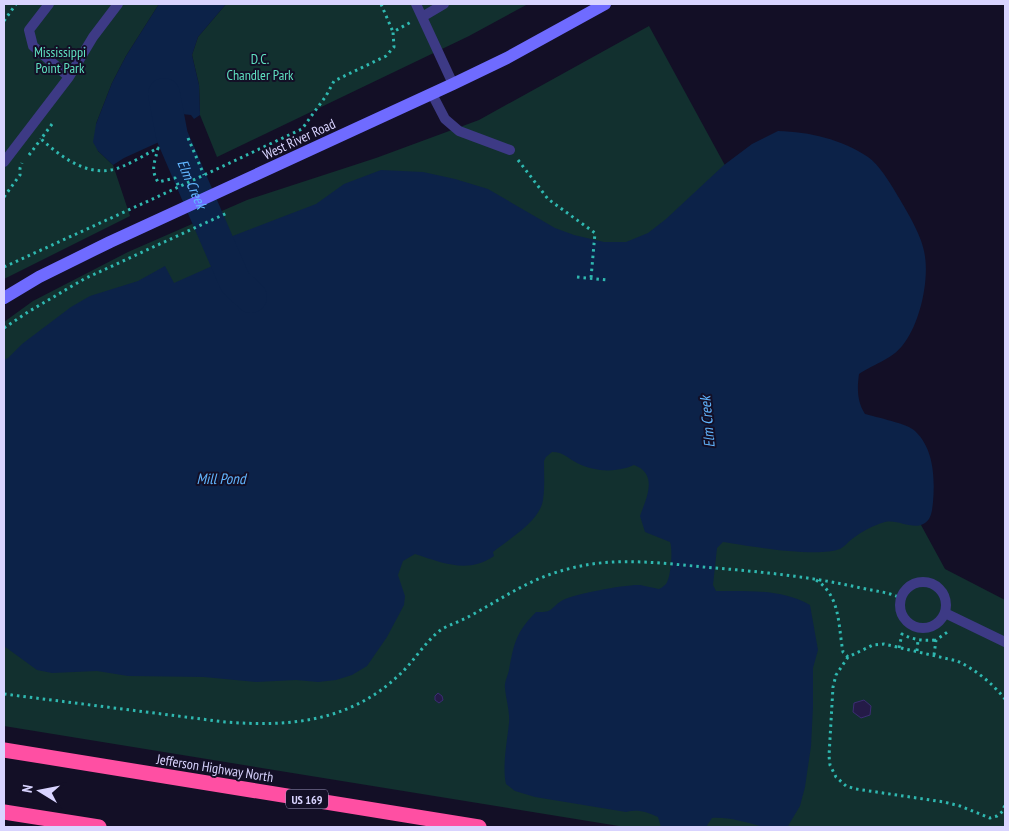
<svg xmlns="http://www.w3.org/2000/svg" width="1009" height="831" font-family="'PT Sans Narrow',sans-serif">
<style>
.green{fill:#12302f}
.water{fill:#0c2248}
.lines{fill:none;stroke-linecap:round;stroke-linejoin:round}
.river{stroke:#0c2248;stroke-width:32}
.building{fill:#241b47;stroke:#3b2d73}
.path{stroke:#2fb8b0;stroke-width:3;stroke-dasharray:2.5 4;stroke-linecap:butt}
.lane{stroke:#3d3a85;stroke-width:10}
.secondary{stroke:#6f6bff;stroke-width:12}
.highway{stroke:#ff4fa3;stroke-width:15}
.labels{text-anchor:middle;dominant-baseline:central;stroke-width:4;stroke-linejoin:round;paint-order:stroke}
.shield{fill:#130f26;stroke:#9e99be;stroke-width:1}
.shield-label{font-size:12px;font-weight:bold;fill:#d9d4ff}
.park-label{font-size:14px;fill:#5fe0c0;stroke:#130f26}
.street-label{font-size:14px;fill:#d9d4ff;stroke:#130f26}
.water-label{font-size:15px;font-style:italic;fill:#62b6ff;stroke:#130f26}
</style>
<rect width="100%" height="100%" fill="#130f26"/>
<path class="green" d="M4,4H159L126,56L112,83L96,124L98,151L113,165L130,216L4,279Z
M226,4H528L469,36L217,157L200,115L199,85L192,55L198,37Z
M649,26L945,569L1005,600V827H625L4,726V322L33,301L128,252L247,200L376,158L479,120Z"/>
<path class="water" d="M159,4H226L198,37L192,55L199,85L200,115L194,119L191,115L182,114L178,123L181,132L124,158L113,165L98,151L93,142L96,124L112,83L126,56Z
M778,131C810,132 841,139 868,157C879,165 889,181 896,193C905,208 921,234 924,251C930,277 921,320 905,342C894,359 875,363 859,374C857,389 857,401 865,414C875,417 909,424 915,431C934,449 935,478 933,502C932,510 932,518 925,523C913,531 899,519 885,522C874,525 861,532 852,539C848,542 844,547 840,549C817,558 749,546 723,542L717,548L713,585L716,591C747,591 782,589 810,605L818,650L813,668V707L811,746L805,787L800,806L788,826C779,827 769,829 760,826C744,822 729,817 712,818L706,827H661L658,817C647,812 638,809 626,812L535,797L515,791L506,784C502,767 507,742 509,723C510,711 506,700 505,688C504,683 508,675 509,670C514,643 516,632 536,612C555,613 550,607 563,600C574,594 627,584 640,585C646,586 653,588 659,589C660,589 665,585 666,584C671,577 673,550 670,542L645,532L640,516C646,499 659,474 634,465C616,473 595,472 577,463C567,458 564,452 552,452L546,457L544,461C544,474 545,487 543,500C540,521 509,539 493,552L494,556C468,574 443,563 415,554L403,561L398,575L405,596L404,605L387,637L367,666L352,675L336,680L318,682L296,680L256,682L204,677L128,676L97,671L52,673L37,670L4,646V360L8,358L22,344L71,307L90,296L138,281L165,266L174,283L237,255L230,237L316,204L344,184L381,170L423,172L455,179L488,189L555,228L574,235L604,242H626L648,233L666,219L724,165L752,144Z"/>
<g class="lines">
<path class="river" id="s1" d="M164,94L172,136L235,282L251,297"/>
</g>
<path class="building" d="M438,693L442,696L443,700L439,703L435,700V696Z
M864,700L871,706L870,715L861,718L853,712L854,703Z"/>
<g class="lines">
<path class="path" d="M381,4L393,32
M4,21L16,4
M52,124L41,139C60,156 85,175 111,170C124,168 146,154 158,148C155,162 150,169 158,182L175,178L179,187
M188,138L204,175
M29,155L41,139
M518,160L548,199L595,233L591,278
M4,197L20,175V168L22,163
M4,267L170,191L302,129L326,96L334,81L386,56L394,47L393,32L411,22
M577,277L607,280
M4,328L28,312L84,279L227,213
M816,580C841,596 838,626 843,652L848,657L873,645L884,644L957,661C975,669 993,684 1005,699
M899,648L902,634C913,640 924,641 936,640
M917,651L918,640
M934,655L936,640L949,631
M848,657L836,675L833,687L829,756L830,765L836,777L846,786L856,789L944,802L960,806L990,818L997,816L1003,811L1005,804
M4,694L225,722C289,727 349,722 398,676C414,662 425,641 442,629C451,624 461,621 470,616C505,597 532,577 572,568C618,556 668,564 715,568C764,572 813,577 861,588C875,591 888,592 901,598"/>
<path class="lane" d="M49,4L29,30L33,46L69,77
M416,4L453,84
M422,17L444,4
M432,94L445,119L459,131L510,150
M4,162L69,77L93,37L118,4
M900 605a23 23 0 1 1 46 0a23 23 0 1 1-46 0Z
M945,613L1005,642"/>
<path class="secondary" d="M4,298L39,277L110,242L453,84L507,58L605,4"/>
<path class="highway" d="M4,750L479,827
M4,812L99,827"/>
</g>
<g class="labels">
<rect class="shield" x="286" y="789.5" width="42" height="19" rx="4"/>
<g class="shield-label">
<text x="307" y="799">US 169</text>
</g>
<g class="park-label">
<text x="60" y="52">Mississippi<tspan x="60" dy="16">Point Park</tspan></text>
<text x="260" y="59">D.C.<tspan x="260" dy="16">Chandler Park</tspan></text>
</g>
<g class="street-label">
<text transform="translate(299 139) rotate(-25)">West River Road</text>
<text transform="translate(215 768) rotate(9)">Jefferson Highway North</text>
</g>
<g class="water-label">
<text stroke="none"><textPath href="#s1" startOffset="95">Elm Creek</textPath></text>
<text transform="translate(707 422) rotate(-95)">Elm Creek</text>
<text x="221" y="478">Mill Pond</text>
</g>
</g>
<rect width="1009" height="831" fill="none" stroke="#d9d4ff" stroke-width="10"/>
<g transform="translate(40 791) rotate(280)" stroke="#130f26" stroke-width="4" paint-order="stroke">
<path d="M0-4L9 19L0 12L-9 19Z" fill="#d9d4ff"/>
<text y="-8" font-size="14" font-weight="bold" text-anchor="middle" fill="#d9d4ff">N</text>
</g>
</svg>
